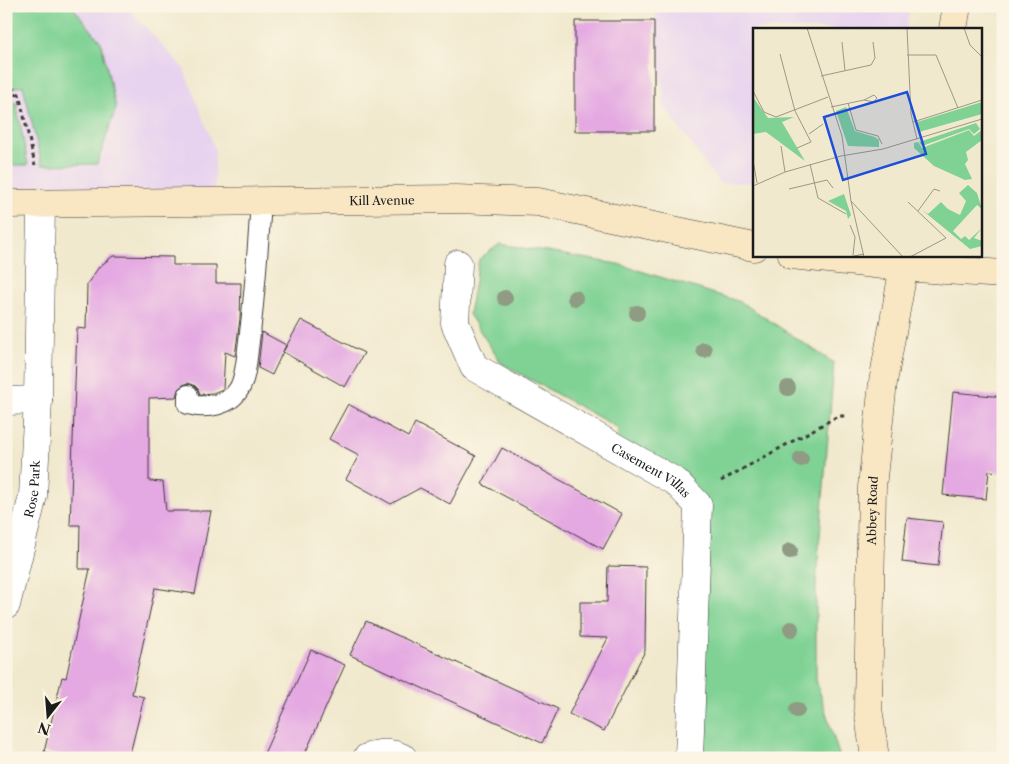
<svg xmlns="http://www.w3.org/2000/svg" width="1009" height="764" font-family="'Libre Caslon Text',serif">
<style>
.built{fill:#e7d2ef}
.green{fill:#7fd294;stroke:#4e7758}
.building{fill:#e4a8e2}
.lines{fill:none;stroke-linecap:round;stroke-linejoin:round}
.lane-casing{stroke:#3c3b37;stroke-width:22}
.street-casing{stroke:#3c3b37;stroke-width:29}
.secondary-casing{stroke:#3c3b37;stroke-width:29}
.path{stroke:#3c3b37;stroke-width:3;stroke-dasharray:4 4;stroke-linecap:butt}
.lane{stroke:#fff;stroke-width:20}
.street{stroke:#fff;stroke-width:28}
.secondary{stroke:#f9e7c3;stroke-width:28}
.tree{fill:#8f9b83}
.labels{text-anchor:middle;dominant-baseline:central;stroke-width:4;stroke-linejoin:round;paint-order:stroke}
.street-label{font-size:12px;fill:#1c1c1c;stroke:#fcf5e5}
.inset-road{fill:none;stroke:#9c9787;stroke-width:1}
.view{fill:#1d4ed8;fill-opacity:0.15;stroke:#1d4ed8;stroke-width:2.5}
.inset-edge{fill:none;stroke:#1c1c1c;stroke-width:2.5}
</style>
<rect width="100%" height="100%" fill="#fcf5e5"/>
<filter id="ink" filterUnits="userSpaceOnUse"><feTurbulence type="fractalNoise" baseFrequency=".02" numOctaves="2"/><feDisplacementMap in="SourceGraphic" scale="10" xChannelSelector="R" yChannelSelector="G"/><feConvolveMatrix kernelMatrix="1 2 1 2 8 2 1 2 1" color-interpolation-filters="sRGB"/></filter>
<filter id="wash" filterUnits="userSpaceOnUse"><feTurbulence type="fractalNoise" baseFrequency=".0096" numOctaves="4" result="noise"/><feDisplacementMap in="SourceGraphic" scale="20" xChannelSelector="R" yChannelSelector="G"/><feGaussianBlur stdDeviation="1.12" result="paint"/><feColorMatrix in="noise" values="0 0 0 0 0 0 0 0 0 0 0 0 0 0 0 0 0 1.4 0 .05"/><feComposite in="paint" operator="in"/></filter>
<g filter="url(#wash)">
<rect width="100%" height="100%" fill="#f1e9ce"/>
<path class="built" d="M6,6H126L184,69L215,149L214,202L6,204Z
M591,6H910L906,29H754V182L719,183L664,106L656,28V9Z"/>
<path class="green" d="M6,6H72L101,42L116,108L97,164L42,165L23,86L6,89Z
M16,102L28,165H6V104Z
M500,244L618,264L741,302L834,363L816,584V680L840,758H703L702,755L709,504L618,440V428L501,363L469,314L479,259Z"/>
<g id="blocks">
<path class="building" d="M575,21H654V131H575Z
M113,256L173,257V265H216V283H241L240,319L235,356L225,352L223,389L213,393L200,394L198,389L194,385L188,383L183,385L178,389L176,397L149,398V481L163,482L166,511H211L195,594L155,588L132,694L144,697L129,758H68L44,752L62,677L66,678L90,569H79L80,525H70L77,328L86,329L87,284L99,267Z
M301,320L364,353L345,387L283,352Z
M262,332L286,345L272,375L258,368Z
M953,392L1003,397V472L989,471L986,499L943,495Z
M348,404L408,437L415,423L476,456L450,504L420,488L391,504L346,479L359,455L329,439Z
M502,448L622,514L603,549L482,484Z
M907,518L943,522L938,566L902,562Z
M608,566L646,567L645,651L604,731L569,714L608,638L580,637V602H607Z
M366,621L558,709L542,743L350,655Z
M311,650L345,665L303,758H262Z"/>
</g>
</g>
<g filter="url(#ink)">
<use href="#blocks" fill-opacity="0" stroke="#3c3b37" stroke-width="1"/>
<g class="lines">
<g class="lane-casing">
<path id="lane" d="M188,395V404C205,409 229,406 239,389C246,378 247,355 249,341C255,294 258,248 261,201"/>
</g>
<g class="street-casing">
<g id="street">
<path id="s1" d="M458,264L455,323L474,367L676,482L698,505L689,758"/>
<path d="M6,401L38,400"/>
<path id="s2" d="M6,605L33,496L38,400L41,203"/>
<path d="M367,758C379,752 391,752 403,758"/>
</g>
</g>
<g class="secondary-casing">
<g id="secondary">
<path d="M953,29L957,6"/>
<path id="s3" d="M6,204L456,199L538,202L754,247"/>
<path d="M792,255L902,267L1003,274"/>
<path id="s4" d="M875,758L868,708L872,487L883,382L906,255"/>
</g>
</g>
<path class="path" d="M6,82L19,94L35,165
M6,97L19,94
M721,481L838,416H847"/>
<use href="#lane" class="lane"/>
<use href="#street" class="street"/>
<use href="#secondary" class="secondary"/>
</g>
<g class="tree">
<circle cx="505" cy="298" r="8"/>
<circle cx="575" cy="298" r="8"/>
<circle cx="637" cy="313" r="8"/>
<circle cx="704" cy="350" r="8"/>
<circle cx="788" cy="388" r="8"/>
<circle cx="801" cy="459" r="8"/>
<circle cx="790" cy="551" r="8"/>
<circle cx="791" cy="629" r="8"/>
<circle cx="797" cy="710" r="8"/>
</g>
</g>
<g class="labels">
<g class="street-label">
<text stroke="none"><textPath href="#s3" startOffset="376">Kill Avenue</textPath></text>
<text stroke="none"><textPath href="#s1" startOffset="312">Casement Villas</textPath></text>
<text stroke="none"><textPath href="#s2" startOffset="119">Rose Park</textPath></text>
<text stroke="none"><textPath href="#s4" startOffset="248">Abbey Road</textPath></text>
</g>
</g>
<g transform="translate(753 28)">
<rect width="229" height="229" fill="#f1e9ce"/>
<path d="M0,69L15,90L41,89L29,94L52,133L13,104L0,106ZM229,74V86L166,104L164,94ZM93,79L102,103L122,109L126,112V119L95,118L83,83ZM223,95L227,101L221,106L216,101L169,118L166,114ZM216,102L221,108L229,102V112L213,124L215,132L212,136L219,151L212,152L181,138L161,120V115L165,114L169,120ZM215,157L224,165L229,181L224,177L200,203L208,211L212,208L216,212L229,200L221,210L229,213V218L217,221L169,182L175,186L188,174L195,181L207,187L213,173L206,165ZM91,166L98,187L95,191L93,183L75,173Z" fill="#7fd294"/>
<path class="inset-road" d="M54,0L89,108L98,173L150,229M154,0L158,86L164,111M211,0L217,17L229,29M89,14L92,43M27,26L42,83L58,114L44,120M154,27H183L205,80M68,48L118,37L122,30L120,14M0,63L11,84L23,89L75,69M95,75L103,102L125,108L129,116M78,79L111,72L121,74L124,70L121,67L111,72M160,94L229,72M56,106L70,96M28,118L32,144M0,132L4,155M57,136L65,170L93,186M0,158L32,144L88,128L130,121L229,91M36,161L74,152L80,160M98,173L111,229M155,174L193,210L157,229M165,183L181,161L187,163M97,197L102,209L100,227M96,229L111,226"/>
<path class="view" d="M154,64L173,126L90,152L71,89Z"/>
<rect width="229" height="229" class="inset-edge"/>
</g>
<rect width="1009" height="764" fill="none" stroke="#fcf5e5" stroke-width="25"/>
<g transform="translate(48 716) rotate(197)" stroke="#fcf5e5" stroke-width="4" paint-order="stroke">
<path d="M0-4L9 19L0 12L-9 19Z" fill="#1c1c1c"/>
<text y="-8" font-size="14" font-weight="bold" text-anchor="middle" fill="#1c1c1c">N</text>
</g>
</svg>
